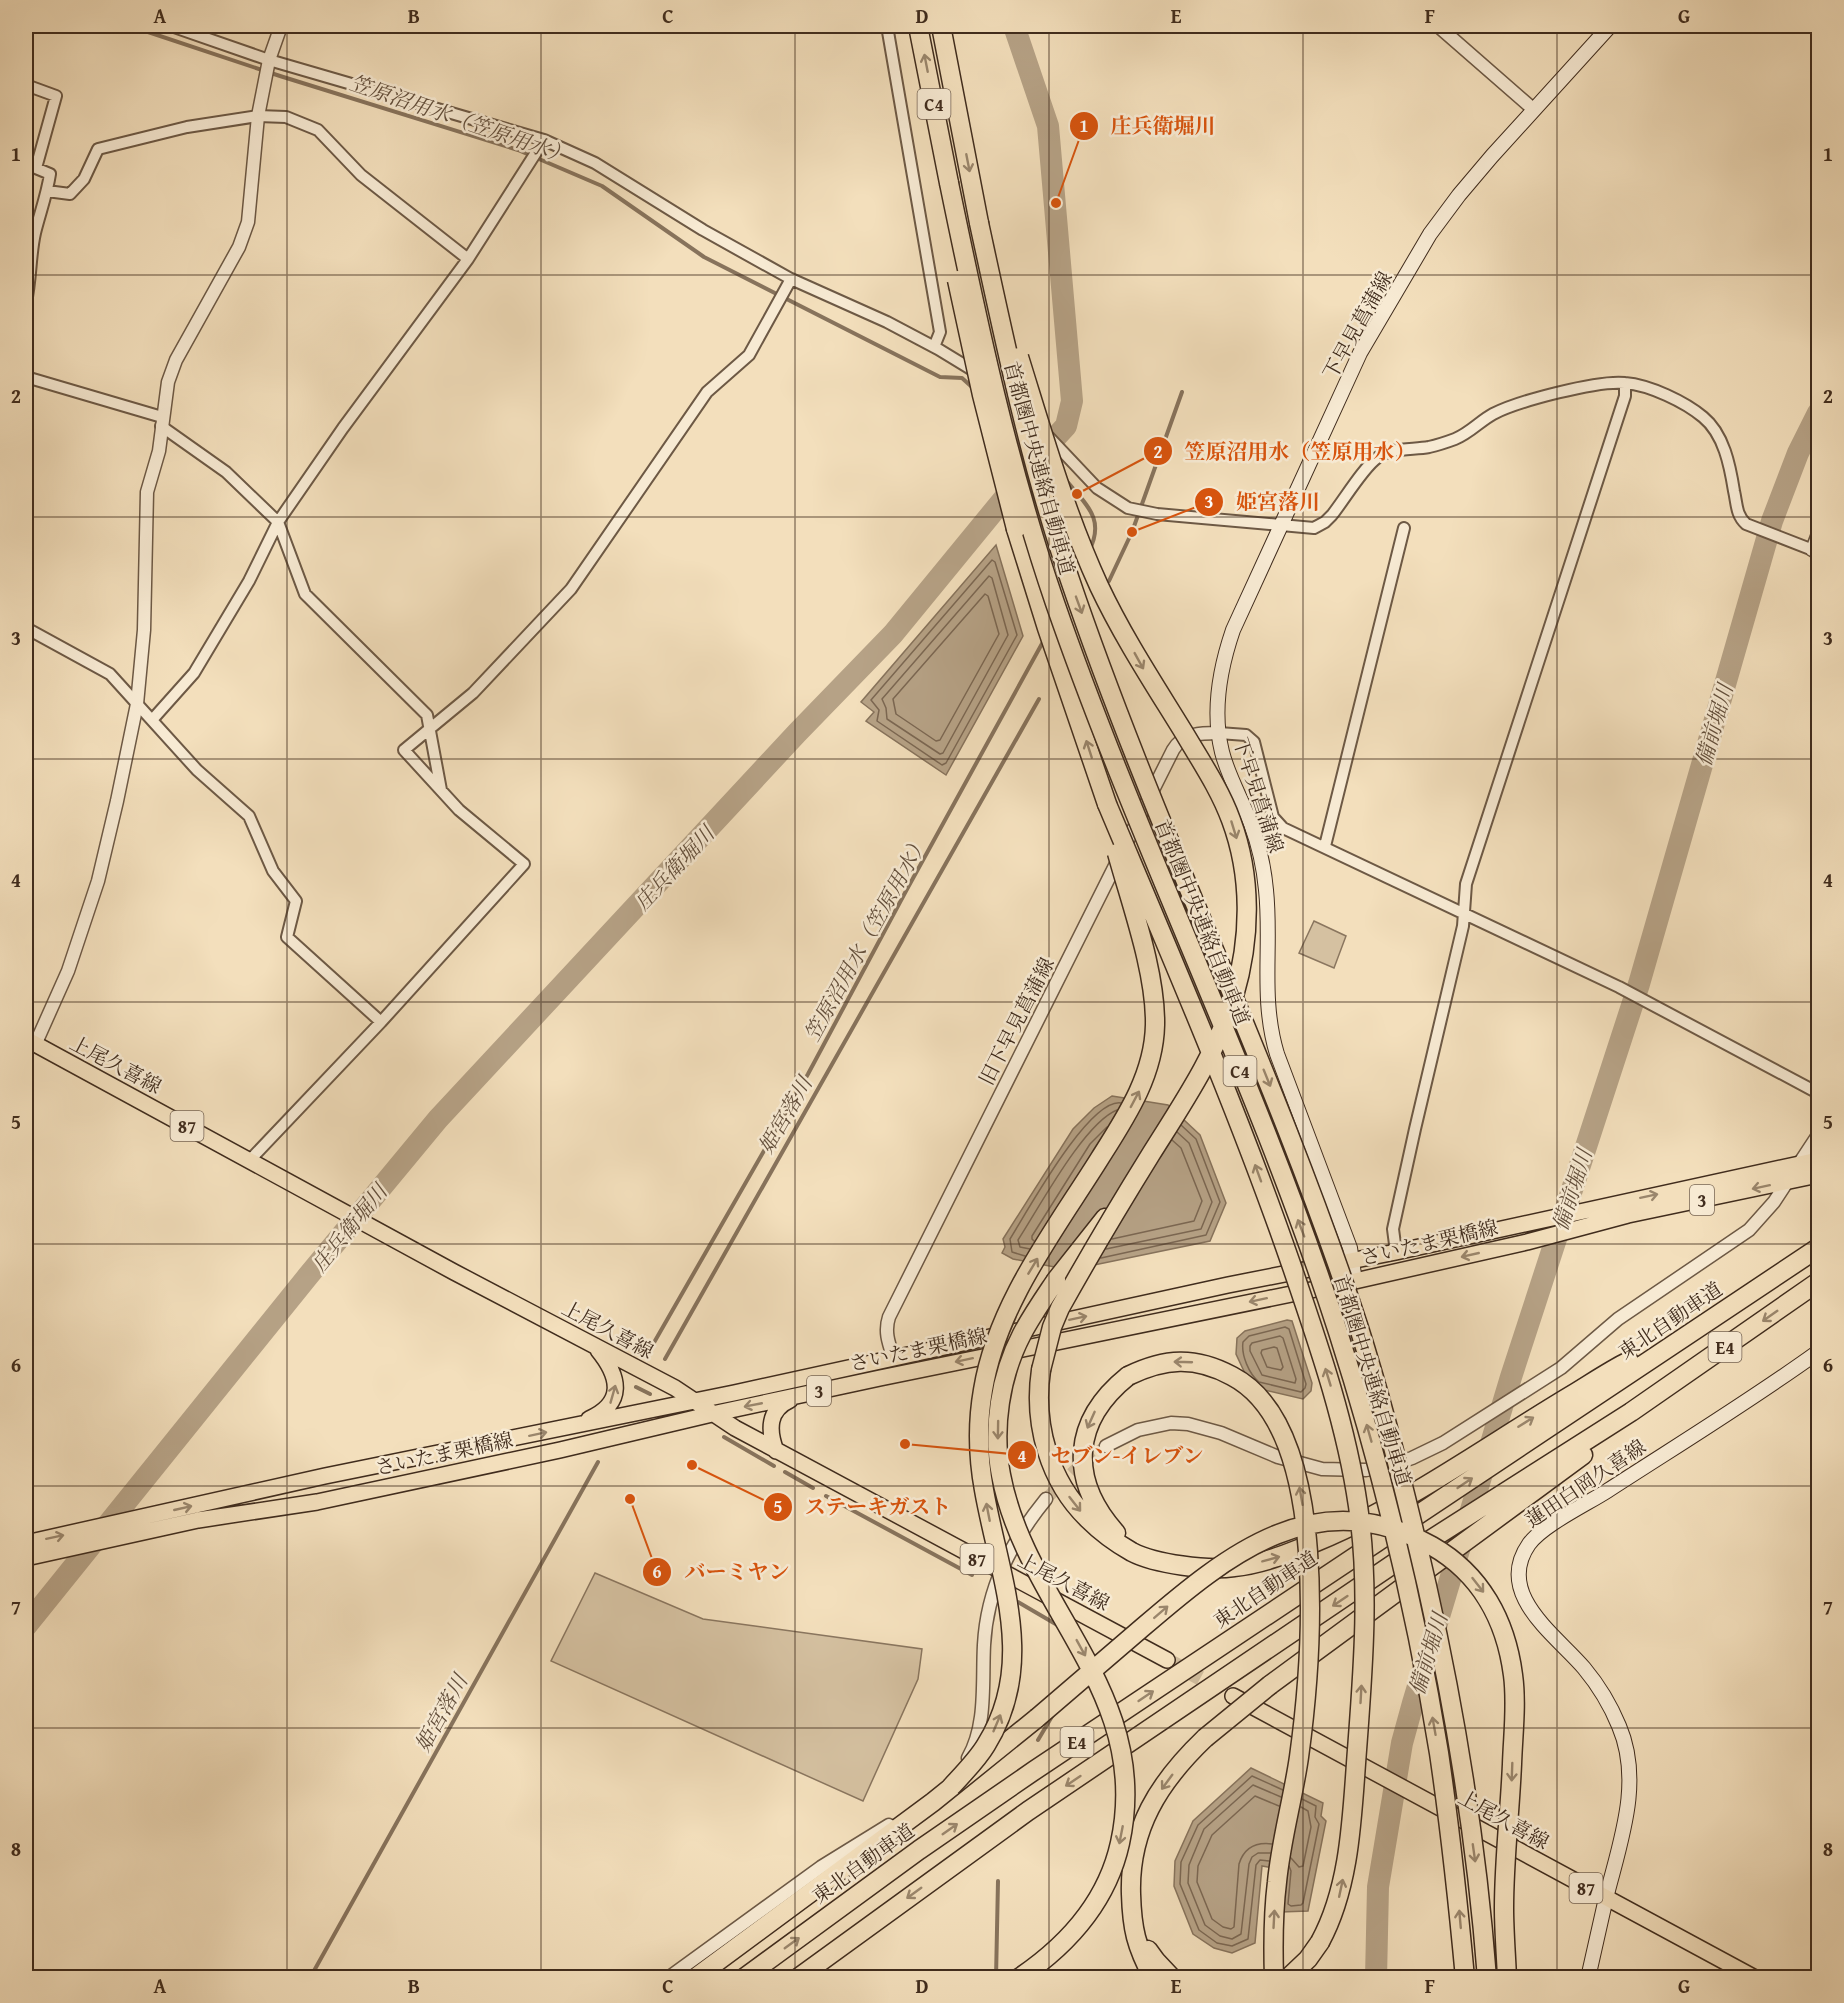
<svg xmlns="http://www.w3.org/2000/svg" width="1844" height="2003" font-family="'Gentium Book Plus','Noto Serif JP',serif">
<style>
.green{fill:#d5c1a1;stroke:#8a765f;stroke-width:1.5}
.water{fill:#b6a286;stroke:#87735c;stroke-width:1.5}
.lines{fill:none;stroke-linecap:round;stroke-linejoin:round}
.shore{stroke:#7b6752;stroke-width:1.5}
.stream{stroke:#87735c;stroke-width:4}
.river{stroke:#b6a286;stroke-width:22}
.tertiary-tunnel{stroke:#cfbb9c;stroke-width:12;stroke-dasharray:12 6;stroke-linecap:butt}
.primary-tunnel{stroke:#cfbb9c;stroke-width:15;stroke-dasharray:15 8;stroke-linecap:butt}
.minor-casing{stroke:#6d5945;stroke-width:14}
.tertiary-casing{stroke:#6d5945;stroke-width:15}
.secondary-casing{stroke:#402c1d;stroke-width:16}
.primary-casing{stroke:#402c1d;stroke-width:18}
.motorway-casing{stroke:#402c1d;stroke-width:21}
.minor{stroke:#f7ead3;stroke-width:10}
.tertiary{stroke:#f7ead3;stroke-width:12}
.secondary{stroke:#f7ead3;stroke-width:14}
.primary{stroke:#f3dfbc;stroke-width:15}
.motorway{stroke:#f3dfbc;stroke-width:18}
.motorway-bridge-casing{stroke:#402c1d;stroke-width:21;stroke-linecap:butt}
.motorway-bridge{stroke:#f3dfbc;stroke-width:18}
.oneway{stroke:#9a866c}
.grid{fill:none;stroke:#402c1d;stroke-width:1.5;stroke-opacity:0.55}
.labels{text-anchor:middle;dominant-baseline:central;stroke-width:5;stroke-linejoin:round;paint-order:stroke}
.shield{fill:#f7ead3;stroke:#776554;stroke-width:1.5}
.shield-label{font-size:18px;font-weight:bold;fill:#402c1d}
.street-label{font-size:20px;fill:#402c1d;stroke:#f7ead3}
.water-label{font-size:21px;font-style:italic;fill:#634f3c;stroke:#f7ead3}
.leader{fill:none;stroke:#d7540e;stroke-width:2}
.callout-dot{fill:#d7540e;stroke:#f7ead3;stroke-width:2}
.mark-label{font-size:18px;text-anchor:middle;font-weight:bold;fill:#fff}
.callout-label{font-size:21px;text-anchor:middle;font-weight:bold;fill:#d7540e;stroke:#f7ead3;stroke-width:5;stroke-linejoin:round;paint-order:stroke}
.neatline{fill:none;stroke:#402c1d;stroke-width:2}
.grid-label{font-size:20px;text-anchor:middle;font-weight:bold;fill:#402c1d}
</style>
<rect width="100%" height="100%" fill="#f3dfbc"/>
<filter id="stains"><feTurbulence type="fractalNoise" baseFrequency=".00333" numOctaves="4"/><feColorMatrix values="0 0 0 0 .2 0 0 0 0 .09 0 0 0 0 .02 0 0 0 .5 -.17"/></filter>
<radialGradient id="worn" r=".72"><stop offset=".6" stop-color="#630" stop-opacity="0"/><stop offset="1" stop-color="#630" stop-opacity=".3"/></radialGradient>
<path class="green" d="M1314,921L1346,936L1334,968L1299,953Z
M595,1573L703,1619L922,1649L918,1679L863,1801L551,1661Z"/>
<path class="water" d="M996,545L1023,636L946,775L866,721L874,712L861,702Z
M1112,1096L1168,1105L1200,1135L1226,1203L1210,1241L1070,1270L1013,1259L1002,1253L1005,1247L1003,1239L1073,1129L1094,1108Z
M1287,1320L1292,1321L1312,1383L1311,1391L1303,1399L1256,1388L1249,1382L1236,1354L1237,1338L1245,1331Z
M1251,1768L1323,1803L1321,1816L1326,1821L1308,1911L1281,1912L1285,1870L1262,1866L1255,1943L1232,1953L1214,1948L1193,1934L1174,1886L1175,1861L1193,1821Z"/>
<g class="lines">
<path class="shore" d="M992,560L995,562L1017,635L946,763L942,765L877,721L879,710L871,700Z
M989,576L992,578L1008,635L943,753L940,754L887,719L886,708L882,699Z
M985,594L988,596L999,634L940,740L936,741L896,714L893,699Z
M1112,1239L1194,1221L1202,1201L1181,1148L1172,1140
M1034,1241L1032,1239V1236L1090,1144L1107,1127
M1030,1249L1020,1247L1018,1240C1039,1208 1084,1123 1117,1110
M1106,1249L1201,1229L1212,1202L1189,1143L1177,1132
M1025,1256L1012,1252L1010,1239C1027,1212 1089,1098 1121,1103
M1101,1258L1206,1235L1220,1202L1196,1139L1181,1125
M1285,1327L1289,1329L1306,1384L1305,1388L1301,1392L1259,1382C1249,1374 1241,1355 1243,1342L1249,1336Z
M1280,1336L1283,1338L1296,1379L1295,1383L1262,1375L1250,1351V1346L1252,1343Z
M1274,1347L1277,1348L1283,1367L1281,1370L1267,1367L1261,1353L1262,1350Z
M1272,1844C1256,1842 1244,1848 1239,1864L1234,1927L1231,1929L1223,1927L1212,1919L1197,1882L1198,1866L1212,1835L1255,1796L1279,1806
M1270,1853H1258L1252,1857L1249,1864L1241,1934L1232,1939L1220,1936L1205,1925L1188,1883L1189,1865L1204,1829L1253,1785L1281,1797
M1291,1858L1299,1867L1303,1866L1311,1827L1308,1811L1301,1807
M1269,1861L1260,1860L1256,1865L1248,1939L1232,1946L1217,1943L1199,1930L1180,1884L1181,1862L1198,1825L1252,1776L1283,1790
M1289,1866L1291,1871L1288,1904L1291,1906L1301,1905L1303,1903L1319,1824L1315,1817L1316,1806L1302,1799"/>
<path class="stream" d="M130,26L280,76L518,150L602,186L704,257L940,377L962,378L973,388
M1066,480C1085,504 1106,518 1089,551
M1109,581L1132,532L1182,392
M648,1353L808,1074L906,891L1044,640
M665,1359L1039,699
M636,1387L650,1394
M724,1437L774,1466
M785,1472L813,1488
M826,1496L972,1575
M1018,1602L1059,1626
M1038,1740L1054,1713
M310,1978L598,1462
M996,1978L998,1881"/>
<path class="river" d="M26,1626L308,1276L438,1119L797,733L893,634L1043,451L1066,426L1072,401L1048,126L1014,26
M1376,1978L1378,1887L1402,1743L1413,1703L1511,1377L1639,984L1772,521L1798,453L1818,413"/>
<path class="tertiary-tunnel" d="M1046,1499L1076,1469L1106,1446"/>
<path class="primary-tunnel" d="M1167,1660L1233,1696"/>
<g class="minor-casing">
<path id="minor" d="M171,26L269,60L544,140L595,163L703,230L791,279L887,322L938,349L979,374
M887,26L940,332L934,347
M26,85L56,96L36,168
M26,164L50,174C47,194 40,213 35,233C30,255 31,279 26,302
M47,191L70,194L84,179L98,149L187,127L258,116L286,117L318,130L361,175L468,259
M26,377L162,417
M161,426L226,472L278,522L305,594L427,715L441,790
M1046,434L1097,488L1128,508L1157,514L1314,528L1325,522L1332,515C1344,500 1363,468 1377,458C1390,447 1413,450 1429,447C1438,445 1447,442 1455,439C1470,433 1480,421 1493,414C1518,401 1598,380 1625,383C1650,385 1685,402 1703,417C1724,434 1730,466 1734,491C1737,504 1736,515 1746,524L1818,552
M26,628L110,674L197,770L249,816L273,871L296,901L287,937L381,1022
M152,720L194,673L249,581L278,522L343,428L468,259L544,140
M1219,733L1246,735L1254,742L1273,817L1283,828L1619,987L1818,1093
M1325,846L1404,528
M249,1161L381,1022L524,864L459,810L404,750L473,693L571,589L707,392L749,355L791,279
M1396,1252L1393,1229L1415,1129L1463,926L1466,884L1625,396V383"/>
</g>
<g class="tertiary-casing">
<path id="tertiary" d="M1438,26L1533,109
M1812,550L1818,534
M35,1045L68,971L98,881L117,801L137,704L144,630L147,492L159,451L168,382L176,360L239,247L248,222L258,116L269,60L281,26
M894,1359C889,1344 884,1332 889,1317L1173,750C1183,733 1201,733 1219,733
M1106,1446L1138,1430L1171,1423L1188,1424L1221,1433L1278,1457L1322,1469L1366,1470L1392,1465L1412,1458L1443,1443L1561,1368L1618,1319L1749,1230L1774,1202L1818,1135
M968,1758C987,1725 982,1683 984,1645C987,1588 1011,1542 1046,1499
M668,1978L821,1867L889,1825"/>
</g>
<g class="secondary-casing">
<path id="secondary" d="M1355,1281L1350,1248L1277,1054C1260,998 1272,946 1266,890C1264,868 1259,845 1251,824C1242,800 1228,776 1222,752C1212,712 1220,668 1233,630L1360,353L1430,234L1459,195L1492,156L1610,26
M1588,1978C1594,1951 1600,1925 1606,1898C1620,1842 1643,1782 1619,1726C1610,1704 1599,1686 1584,1668C1556,1635 1494,1594 1529,1544C1543,1525 1585,1505 1607,1491C1678,1445 1750,1401 1818,1352"/>
</g>
<g class="primary-casing">
<path id="primary" d="M26,1039L454,1272L675,1388L735,1428L1167,1660
M589,1419C625,1403 620,1377 598,1350
M776,1451C768,1430 768,1410 790,1400
M26,1543L325,1476L734,1393L1228,1285L1396,1252L1818,1160
M26,1558L198,1520L317,1502L560,1450L712,1414L880,1378L1355,1281L1527,1242L1628,1215L1818,1175
M1233,1696L1755,1978"/>
</g>
<g class="motorway-casing">
<path id="motorway" d="M918,26L949,183
M941,26L979,223
M1016,529L1047,628L1107,804
M1056,1280L1105,1218
M1041,1370C1033,1424 1049,1481 1088,1519C1101,1532 1116,1543 1132,1552C1155,1564 1208,1571 1234,1567C1263,1564 1289,1553 1316,1542C1408,1504 1489,1444 1575,1393C1593,1382 1611,1370 1629,1361
M1116,1533C1068,1479 1072,1421 1128,1376
M1270,1685L1583,1455
M1148,1950L1156,1961L1172,1978
M695,1978L933,1802L1037,1718
M744,1978L919,1850L1035,1770L1818,1248
M798,1978L1028,1811L1405,1556L1631,1412L1818,1282
M1153,1978C1136,1946 1132,1929 1131,1894C1129,1829 1159,1782 1205,1738
M1288,1978L1308,1959L1320,1942"/>
</g>
<use href="#minor" class="minor"/>
<use href="#tertiary" class="tertiary"/>
<use href="#secondary" class="secondary"/>
<use href="#primary" class="primary"/>
<use href="#motorway" class="motorway"/>
<g class="motorway-bridge-casing">
<path id="motorway-bridge" d="M949,183C978,324 1008,466 1055,603C1140,849 1258,1083 1338,1332C1382,1469 1416,1611 1439,1753C1450,1828 1458,1902 1465,1978
M979,223C1005,343 1030,464 1070,580C1156,833 1276,1074 1359,1328C1386,1413 1407,1499 1427,1586C1456,1715 1477,1846 1487,1978
M957,280L982,395L1016,529
M1019,357C1043,434 1065,512 1099,586C1124,639 1156,687 1186,736C1202,763 1220,790 1231,820C1252,876 1251,938 1234,996C1217,1053 1183,1103 1151,1154C1120,1204 1089,1256 1060,1308L1052,1327L1041,1370
M1107,804C1171,956 1237,1108 1291,1264C1318,1343 1346,1423 1358,1506C1370,1586 1363,1670 1357,1750C1352,1814 1351,1885 1320,1942
M1128,1376C1165,1358 1195,1356 1232,1376C1332,1428 1312,1662 1299,1757C1293,1799 1281,1840 1277,1882C1273,1914 1273,1946 1274,1978
M1037,1718C1072,1688 1107,1658 1143,1627C1228,1554 1317,1481 1432,1546C1481,1574 1506,1621 1513,1675C1517,1704 1513,1734 1512,1764C1510,1811 1504,1860 1504,1908C1504,1931 1506,1954 1507,1978
M1205,1738L1270,1685
M951,1787C963,1774 977,1760 986,1745C1038,1662 999,1576 984,1490C978,1457 977,1424 983,1390C997,1304 1055,1230 1100,1158C1126,1117 1154,1075 1155,1025C1156,972 1131,904 1117,853
M1019,1978C1068,1945 1107,1902 1120,1843C1153,1693 1026,1608 1001,1475C992,1429 1000,1376 1022,1334C1032,1315 1044,1298 1056,1280"/>
</g>
<use href="#motorway-bridge" class="motorway-bridge"/>
</g>
<defs><path id="oneway-shaft" d="M-6 0H5M1.5-3L5.5 0L1.5 3" fill="none" stroke-width="1.6" stroke-linecap="round" stroke-linejoin="round" transform="scale(1.5)"/></defs>
<g class="oneway">
<use href="#oneway-shaft" transform="translate(926 63) rotate(-101)"/>
<use href="#oneway-shaft" transform="translate(968 163) rotate(79)"/>
<use href="#oneway-shaft" transform="translate(1079 605) rotate(70)"/>
<use href="#oneway-shaft" transform="translate(1139 661) rotate(61)"/>
<use href="#oneway-shaft" transform="translate(1089 749) rotate(-108)"/>
<use href="#oneway-shaft" transform="translate(1234 830) rotate(73)"/>
<use href="#oneway-shaft" transform="translate(1267 1078) rotate(68)"/>
<use href="#oneway-shaft" transform="translate(1135 1099) rotate(-62)"/>
<use href="#oneway-shaft" transform="translate(1258 1173) rotate(-110)"/>
<use href="#oneway-shaft" transform="translate(1761 1187) rotate(168)"/>
<use href="#oneway-shaft" transform="translate(1649 1196) rotate(-12)"/>
<use href="#oneway-shaft" transform="translate(1301 1228) rotate(-111)"/>
<use href="#oneway-shaft" transform="translate(1470 1255) rotate(167)"/>
<use href="#oneway-shaft" transform="translate(1033 1266) rotate(-59)"/>
<use href="#oneway-shaft" transform="translate(1258 1300) rotate(168)"/>
<use href="#oneway-shaft" transform="translate(1770 1316) rotate(145)"/>
<use href="#oneway-shaft" transform="translate(1078 1318) rotate(-12)"/>
<use href="#oneway-shaft" transform="translate(964 1360) rotate(168)"/>
<use href="#oneway-shaft" transform="translate(1183 1362) rotate(-178)"/>
<use href="#oneway-shaft" transform="translate(1328 1377) rotate(-107)"/>
<use href="#oneway-shaft" transform="translate(613 1394) rotate(-74)"/>
<use href="#oneway-shaft" transform="translate(753 1405) rotate(169)"/>
<use href="#oneway-shaft" transform="translate(1091 1420) rotate(114)"/>
<use href="#oneway-shaft" transform="translate(1526 1422) rotate(-32)"/>
<use href="#oneway-shaft" transform="translate(998 1430) rotate(91)"/>
<use href="#oneway-shaft" transform="translate(1369 1433) rotate(-106)"/>
<use href="#oneway-shaft" transform="translate(538 1434) rotate(-12)"/>
<use href="#oneway-shaft" transform="translate(1465 1483) rotate(-34)"/>
<use href="#oneway-shaft" transform="translate(1301 1496) rotate(-100)"/>
<use href="#oneway-shaft" transform="translate(1075 1504) rotate(52)"/>
<use href="#oneway-shaft" transform="translate(183 1508) rotate(-13)"/>
<use href="#oneway-shaft" transform="translate(988 1512) rotate(-101)"/>
<use href="#oneway-shaft" transform="translate(55 1537) rotate(-12)"/>
<use href="#oneway-shaft" transform="translate(1271 1559) rotate(-15)"/>
<use href="#oneway-shaft" transform="translate(1478 1585) rotate(52)"/>
<use href="#oneway-shaft" transform="translate(1340 1601) rotate(146)"/>
<use href="#oneway-shaft" transform="translate(1161 1612) rotate(-41)"/>
<use href="#oneway-shaft" transform="translate(1081 1648) rotate(61)"/>
<use href="#oneway-shaft" transform="translate(1361 1694) rotate(-87)"/>
<use href="#oneway-shaft" transform="translate(1146 1696) rotate(-34)"/>
<use href="#oneway-shaft" transform="translate(997 1723) rotate(-67)"/>
<use href="#oneway-shaft" transform="translate(1434 1726) rotate(-100)"/>
<use href="#oneway-shaft" transform="translate(1512 1772) rotate(92)"/>
<use href="#oneway-shaft" transform="translate(1073 1781) rotate(146)"/>
<use href="#oneway-shaft" transform="translate(1167 1782) rotate(126)"/>
<use href="#oneway-shaft" transform="translate(950 1829) rotate(-35)"/>
<use href="#oneway-shaft" transform="translate(1121 1835) rotate(101)"/>
<use href="#oneway-shaft" transform="translate(1474 1853) rotate(82)"/>
<use href="#oneway-shaft" transform="translate(1341 1888) rotate(-78)"/>
<use href="#oneway-shaft" transform="translate(914 1893) rotate(144)"/>
<use href="#oneway-shaft" transform="translate(1274 1919) rotate(-87)"/>
<use href="#oneway-shaft" transform="translate(1460 1919) rotate(-95)"/>
<use href="#oneway-shaft" transform="translate(792 1943) rotate(-36)"/>
</g>
<path class="grid" d="M287,26V1978M541,26V1978M795,26V1978M1049,26V1978M1303,26V1978M1557,26V1978M26,275H1818M26,517H1818M26,759H1818M26,1002H1818M26,1244H1818M26,1486H1818M26,1728H1818"/>
<g class="labels">
<g class="shield">
<rect x="917.5" y="89" width="33" height="30" rx="4.5"/>
<rect x="1223.5" y="1056" width="33" height="30" rx="4.5"/>
<rect x="170.5" y="1111" width="33" height="30" rx="4.5"/>
<rect x="1690" y="1185" width="24" height="30" rx="4.5"/>
<rect x="1708.5" y="1332" width="33" height="30" rx="4.5"/>
<rect x="807" y="1376" width="24" height="30" rx="4.5"/>
<rect x="960.5" y="1544" width="33" height="30" rx="4.5"/>
<rect x="1060.5" y="1727" width="33" height="30" rx="4.5"/>
<rect x="1569.5" y="1873" width="33" height="30" rx="4.5"/>
</g>
<g class="shield-label">
<text x="934" y="104">C4</text>
<text x="1240" y="1071">C4</text>
<text x="187" y="1126">87</text>
<text x="1702" y="1200">3</text>
<text x="1725" y="1347">E4</text>
<text x="819" y="1391">3</text>
<text x="977" y="1559">87</text>
<text x="1077" y="1742">E4</text>
<text x="1586" y="1888">87</text>
</g>
<g class="street-label">
<text transform="translate(1357 325) rotate(-61)">下早見菖蒲線</text>
<text transform="translate(1040 468) rotate(75)">首都圏中央連絡自動車道</text>
<text transform="translate(1259 795) rotate(72)">下早見菖蒲線</text>
<text transform="translate(1203 922) rotate(68)">首都圏中央連絡自動車道</text>
<text transform="translate(1016 1021) rotate(-63)">旧下早見菖蒲線</text>
<text transform="translate(116 1064) rotate(28)">上尾久喜線</text>
<text transform="translate(1429 1242) rotate(-13)">さいたま栗橋線</text>
<text transform="translate(1670 1320) rotate(-34)">東北自動車道</text>
<text transform="translate(608 1329) rotate(28)">上尾久喜線</text>
<text transform="translate(918 1349) rotate(-12)">さいたま栗橋線</text>
<text transform="translate(1373 1380) rotate(73)">首都圏中央連絡自動車道</text>
<text transform="translate(444 1453) rotate(-12)">さいたま栗橋線</text>
<text transform="translate(1585 1483) rotate(-34)">蓮田白岡久喜線</text>
<text transform="translate(1064 1581) rotate(28)">上尾久喜線</text>
<text transform="translate(1265 1589) rotate(-34)">東北自動車道</text>
<text transform="translate(1504 1819) rotate(29)">上尾久喜線</text>
<text transform="translate(863 1863) rotate(-36)">東北自動車道</text>
</g>
<g class="water-label">
<text transform="translate(460 119) rotate(19)">笠原沼用水（笠原用水）</text>
<text transform="translate(1714 725) rotate(-74)">備前堀川</text>
<text transform="translate(674 868) rotate(-47)">庄兵衛堀川</text>
<text transform="translate(866 938) rotate(-61)">笠原沼用水（笠原用水）</text>
<text transform="translate(785 1115) rotate(-60)">姫宮落川</text>
<text transform="translate(1572 1190) rotate(-72)">備前堀川</text>
<text transform="translate(349 1228) rotate(-51)">庄兵衛堀川</text>
<text transform="translate(1428 1654) rotate(-73)">備前堀川</text>
<text transform="translate(441 1713) rotate(-61)">姫宮落川</text>
</g>
</g>
<path class="leader" d="M1056 203L1084 126M1077 494L1158 451M1132 532L1209 502M905 1444L1022 1455M692 1465L778 1507M630 1499L657 1572"/>
<g class="callout-dot">
<circle cx="1056" cy="203" r="6"/>
<circle cx="1077" cy="494" r="6"/>
<circle cx="1132" cy="532" r="6"/>
<circle cx="905" cy="1444" r="6"/>
<circle cx="692" cy="1465" r="6"/>
<circle cx="630" cy="1499" r="6"/>
<circle cx="1084" cy="126" r="15"/>
<circle cx="1158" cy="451" r="15"/>
<circle cx="1209" cy="502" r="15"/>
<circle cx="1022" cy="1455" r="15"/>
<circle cx="778" cy="1507" r="15"/>
<circle cx="657" cy="1572" r="15"/>
</g>
<g class="mark-label">
<text x="1084" y="132">1</text>
<text x="1158" y="458">2</text>
<text x="1209" y="508">3</text>
<text x="1022" y="1462">4</text>
<text x="778" y="1513">5</text>
<text x="657" y="1578">6</text>
</g>
<g class="callout-label">
<text x="1163" y="133">庄兵衛堀川</text>
<text x="1300" y="459">笠原沼用水（笠原用水）</text>
<text x="1278" y="509">姫宮落川</text>
<text x="1127" y="1463">セブン-イレブン</text>
<text x="878" y="1514">ステーキガスト</text>
<text x="737" y="1579">バーミヤン</text>
</g>
<rect width="1844" height="2003" fill="none" stroke="#f3dfbc" stroke-width="66"/>
<rect x="33" y="33" width="1778" height="1937" class="neatline"/>
<g class="grid-label">
<text x="160" y="23">A</text>
<text x="414" y="23">B</text>
<text x="668" y="23">C</text>
<text x="922" y="23">D</text>
<text x="1176" y="23">E</text>
<text x="1430" y="23">F</text>
<text x="1684" y="23">G</text>
<text x="16" y="161">1</text>
<text x="1828" y="161">1</text>
<text x="16" y="403">2</text>
<text x="1828" y="403">2</text>
<text x="16" y="645">3</text>
<text x="1828" y="645">3</text>
<text x="16" y="887">4</text>
<text x="1828" y="887">4</text>
<text x="16" y="1129">5</text>
<text x="1828" y="1129">5</text>
<text x="16" y="1372">6</text>
<text x="1828" y="1372">6</text>
<text x="16" y="1614">7</text>
<text x="1828" y="1614">7</text>
<text x="16" y="1856">8</text>
<text x="1828" y="1856">8</text>
<text x="160" y="1993">A</text>
<text x="414" y="1993">B</text>
<text x="668" y="1993">C</text>
<text x="922" y="1993">D</text>
<text x="1176" y="1993">E</text>
<text x="1430" y="1993">F</text>
<text x="1684" y="1993">G</text>
</g>
<rect width="100%" height="100%" filter="url(#stains)"/>
<rect width="100%" height="100%" fill="url(#worn)"/>
</svg>
